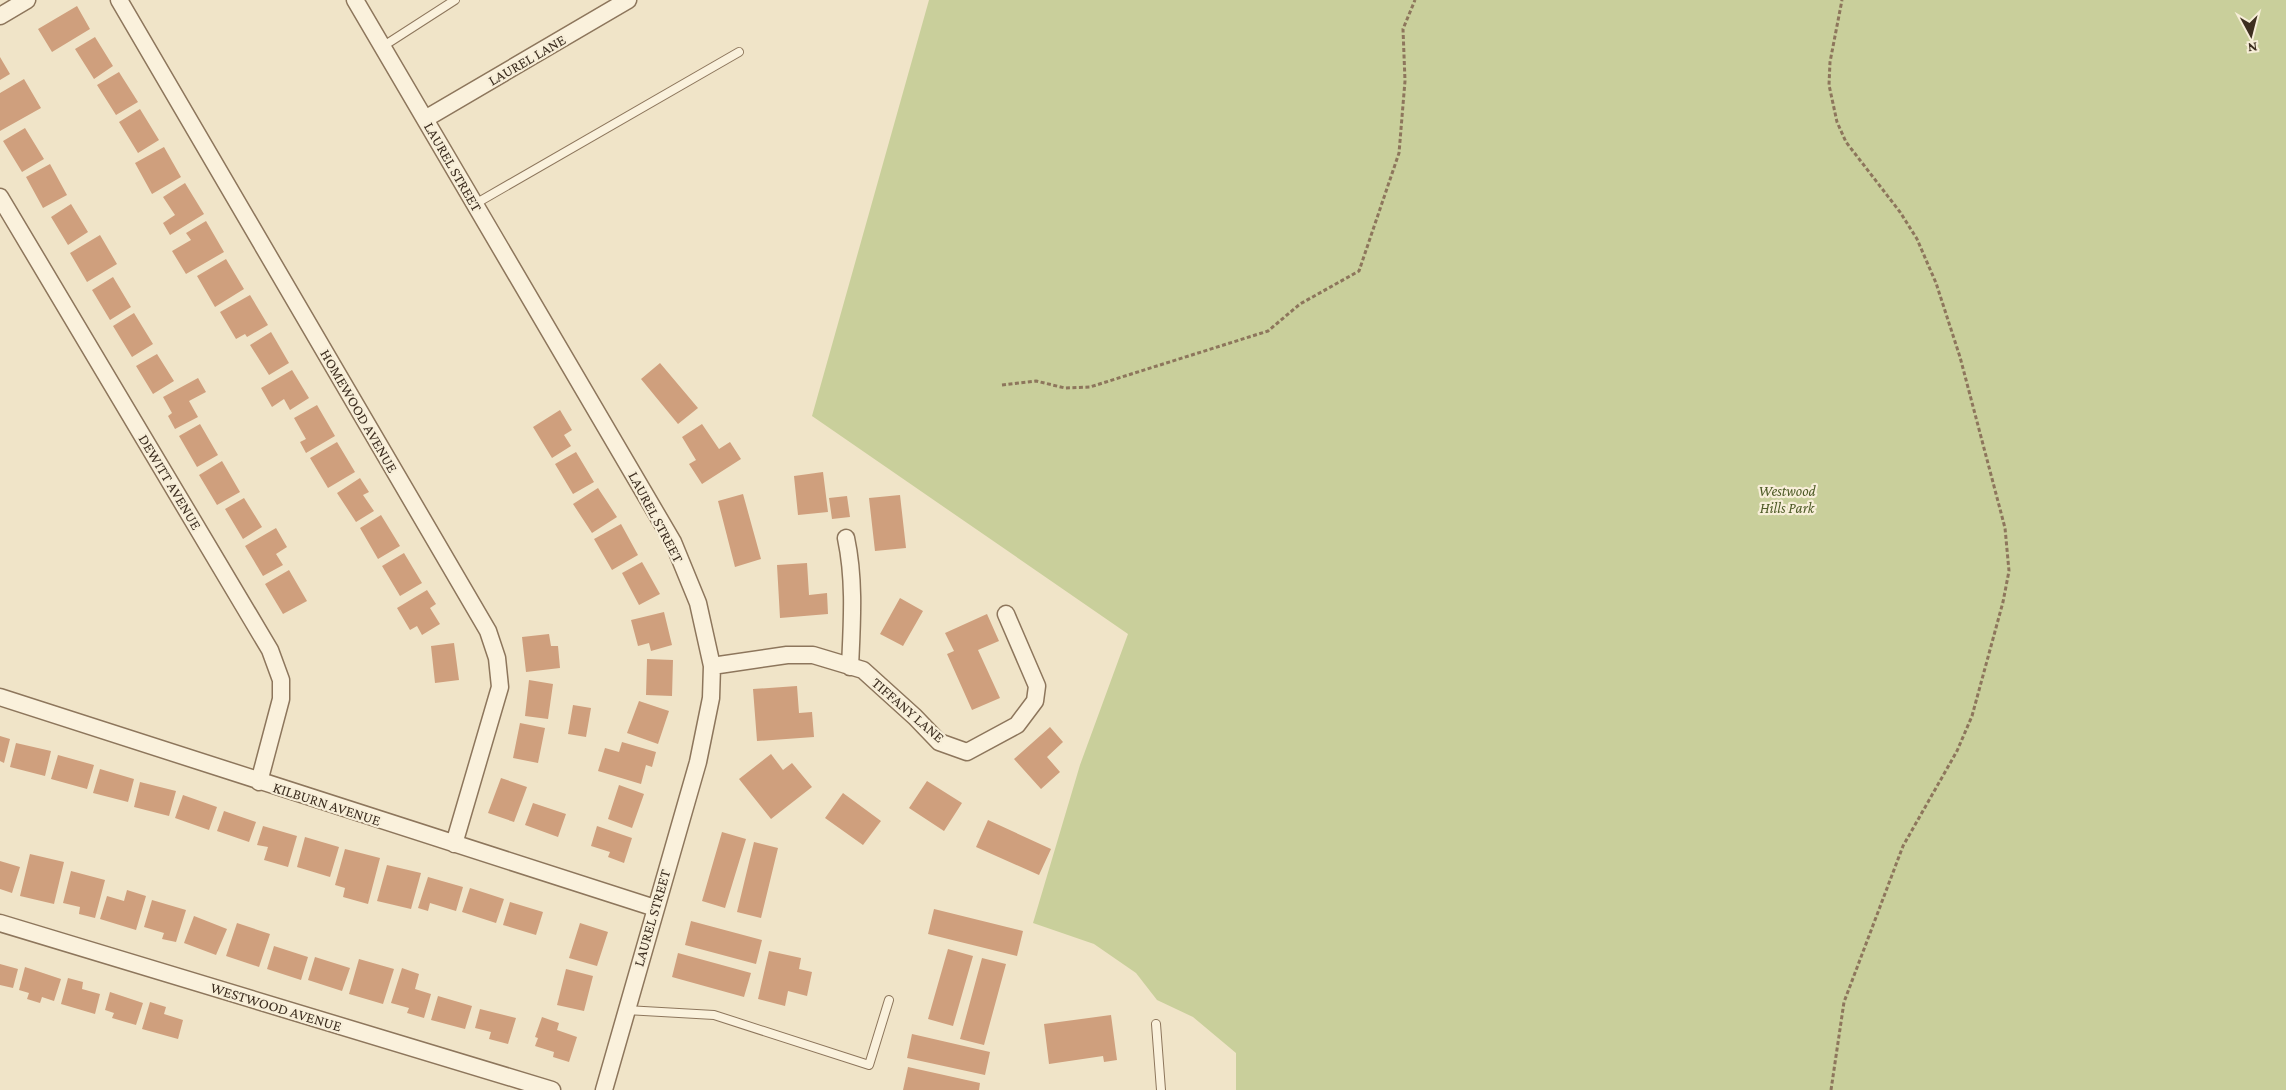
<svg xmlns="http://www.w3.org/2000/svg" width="2286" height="1090" font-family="'Crimson Pro',serif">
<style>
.green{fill:#c9cf9b}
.building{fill:#cf9f7d}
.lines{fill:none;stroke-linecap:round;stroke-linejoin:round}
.service-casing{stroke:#8d765c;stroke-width:10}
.minor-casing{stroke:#8d765c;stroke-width:19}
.path{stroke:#8d765c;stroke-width:3;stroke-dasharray:4 2.5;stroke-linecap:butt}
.service{stroke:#faf1dc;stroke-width:8}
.minor{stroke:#faf1dc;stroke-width:16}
.labels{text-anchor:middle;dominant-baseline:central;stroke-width:4.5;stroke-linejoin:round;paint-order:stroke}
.street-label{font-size:15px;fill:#3d2e20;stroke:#f7eed8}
.park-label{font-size:15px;font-style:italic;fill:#4d5a26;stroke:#f7eed8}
</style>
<rect width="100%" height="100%" fill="#f0e4c8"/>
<path class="green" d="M929,0H2286V1090H1236V1053L1193,1017L1157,1000L1136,973L1094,944L1033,923L1080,765L1128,634L812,416Z"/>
<path class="building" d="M77,6L90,29L52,52L38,29Z
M95,37L113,66L94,79L75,49Z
M0,57L10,74L0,80Z
M119,72L138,102L116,115L97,85Z
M24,79L41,108L0,131V93Z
M140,109L159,140L138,153L119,122Z
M25,128L44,159L22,172L3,141Z
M164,147L181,177L152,194L135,163Z
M50,164L67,195L43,208L26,177Z
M185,183L204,214L170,235L163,223L175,215L163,197Z
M71,204L88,232L68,245L51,217Z
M206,221L224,252L186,274L172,251L191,240L186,233Z
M100,235L117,264L87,282L70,253Z
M226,259L244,289L215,307L197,276Z
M113,277L131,307L110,320L92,290Z
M250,295L268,325L247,337L245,334L236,339L220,312Z
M134,313L153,344L132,357L113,326Z
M271,332L289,363L269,375L250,345Z
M157,354L174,381L153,394L136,366Z
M660,363L698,408L678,424L641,379Z
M292,370L309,398L290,410L284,399L272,407L261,388Z
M198,378L206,392L189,401L198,417L175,429L168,416L172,413L163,397Z
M317,405L335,436L306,453L300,442L306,439L294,418Z
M560,410L572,430L564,435L571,446L552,458L533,427Z
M200,424L218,455L197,467L179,436Z
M702,424L719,449L730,442L741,459L702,484L689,464L696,460L682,437Z
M337,442L355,472L328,488L310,458Z
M576,452L594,482L573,494L555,464Z
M222,461L240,492L217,505L199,475Z
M823,472L828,512L798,515L794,476Z
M360,478L369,492L363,495L374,511L356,522L337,493Z
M598,488L617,517L592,533L573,504Z
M743,494L761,559L735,567L718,501Z
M900,495L906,548L875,551L869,498Z
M847,496L850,517L832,519L829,498Z
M244,498L262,527L243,539L225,509Z
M381,515L400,546L378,559L360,528Z
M621,524L638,555L612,570L594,539Z
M276,528L287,547L276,554L283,565L263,576L245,546Z
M404,553L422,583L400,596L382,566Z
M642,562L660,594L639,605L622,573Z
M807,563L809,595L827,593L828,614L780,618L777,565Z
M289,570L307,601L283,614L265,584Z
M427,590L436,604L430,608L440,624L422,635L417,626L410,630L397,608Z
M900,598L923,611L903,646L880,634Z
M664,612L672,645L651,651L649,643L638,646L631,620Z
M987,614L999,641L978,650L1000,698L972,710L947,654L954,651L945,633Z
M549,634L551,646H558L560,668L526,672L522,637Z
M454,643L459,680L435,683L431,646Z
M647,659L673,660L672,696L646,695Z
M529,680L553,684L548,719L525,716Z
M797,686L799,713L812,712L814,737L757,741L753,689Z
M639,701L669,711L658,744L627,733Z
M573,705L591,708L586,737L568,734Z
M520,723L545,728L538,763L513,758Z
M1050,727L1063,742L1047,757L1060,772L1041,789L1014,759Z
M0,736L10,739L4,763L0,761Z
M622,742L656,752L652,767L646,765L641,784L598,771L605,748L619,752Z
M16,743L51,751L45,776L10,767Z
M771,754L783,770L792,763L812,787L771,819L739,779Z
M58,755L94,765L87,789L51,779Z
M100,769L134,779L128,802L93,793Z
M501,778L527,787L514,822L488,813Z
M927,781L962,803L944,831L909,808Z
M140,782L176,791L169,816L134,807Z
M619,785L644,794L632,828L608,819Z
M843,793L881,821L863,845L825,818Z
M183,795L217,807L209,830L175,818Z
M533,803L566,814L558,837L525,825Z
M224,811L256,822L249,842L217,831Z
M988,820L1051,849L1039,875L976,847Z
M263,826L297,836L288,867L264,860L268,847L257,845Z
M597,826L632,838L624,863L608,857L610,852L591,846Z
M722,832L746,839L725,908L702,901Z
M305,837L339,847L330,877L297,867Z
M754,842L778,848L761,918L737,912Z
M345,849L380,858L368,904L343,897L345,888L335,885Z
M30,854L64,862L54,904L20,896Z
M0,861L20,867L12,893L0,889Z
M387,865L421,873L411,909L377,901Z
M71,871L105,880L95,918L79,914L80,907L63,903Z
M428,877L463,887L456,911L430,903L428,911L418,908Z
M470,888L504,899L496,923L462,912Z
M127,890L146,896L136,930L100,919L107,896L124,901Z
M152,900L186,910L176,942L162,939L164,933L144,927Z
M510,902L543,912L536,935L503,925Z
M934,909L1023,931L1017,956L928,934Z
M194,916L227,929L216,955L184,943Z
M691,921L762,940L756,964L685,945Z
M237,923L270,934L259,967L226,956Z
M580,923L608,932L597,966L569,958Z
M274,946L308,957L301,980L267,969Z
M948,949L973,956L953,1026L928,1019Z
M769,951L801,958L799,969L812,972L807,996L788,991L785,1006L758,999Z
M678,953L751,973L744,997L672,977Z
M315,957L350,968L342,991L308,980Z
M982,958L1006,964L984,1045L960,1039Z
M359,959L394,969L383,1004L349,994Z
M0,964L18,969L13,988L0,985Z
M25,967L61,979L54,1001L42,997L40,1003L27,999L29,993L19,990Z
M402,968L419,974L415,989L431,994L424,1018L407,1013L409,1008L391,1003Z
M566,969L593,976L584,1011L557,1005Z
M68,978L83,982L82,989L100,994L95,1014L61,1004Z
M110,992L143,1003L136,1025L112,1018L114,1013L105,1010Z
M438,996L472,1006L465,1029L431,1020Z
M150,1002L166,1007L164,1014L183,1020L178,1039L142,1029Z
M480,1009L516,1018L508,1044L489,1039L491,1032L475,1028Z
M1111,1015L1117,1060L1104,1062L1103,1056L1049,1064L1044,1024Z
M542,1017L559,1023L557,1030L577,1037L569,1062L553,1057L554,1052L535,1046L538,1038L535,1037Z
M912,1034L990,1052L985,1075L907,1058Z
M908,1067L980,1083L979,1090H903Z"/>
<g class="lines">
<g class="service-casing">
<path id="service" d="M382,47L455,0
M475,204L739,52
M626,1010L714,1015L869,1065L889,1000
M1156,1024L1161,1090"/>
</g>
<g class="minor-casing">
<path id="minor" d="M119,0L488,631L497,658L500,687L454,844
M355,0L673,542L698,603L712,666L711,698L698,762L604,1090
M0,16L27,0
M425,119L628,0
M0,197L270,650L281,680V699L259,782
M846,538C855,580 852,623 850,667
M712,666L787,655H813L863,670L915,717L939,742L967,752L1017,725L1035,701L1037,686L1006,614
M0,697L655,908
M0,923L552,1090"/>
</g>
<path class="path" d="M1002,385L1036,381L1065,388L1090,387L1268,331L1300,304L1359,271L1399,153L1405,81L1403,29L1415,0
M1831,1090L1844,1002L1903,846L1957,751L1972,716L2003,602L2009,571L2005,528L1960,357L1936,283L1917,239L1900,212L1846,142L1837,122L1829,85L1830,62L1842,0"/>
<use href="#service" class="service"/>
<use href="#minor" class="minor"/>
</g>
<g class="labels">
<g class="street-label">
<text transform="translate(527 60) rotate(-30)">LAUREL LANE</text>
<text transform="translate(453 167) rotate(60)">LAUREL STREET</text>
<text transform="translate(359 411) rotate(60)">HOMEWOOD AVENUE</text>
<text transform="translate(170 482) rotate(59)">DEWITT AVENUE</text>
<text transform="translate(656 517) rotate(62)">LAUREL STREET</text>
<text transform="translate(908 710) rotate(41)">TIFFANY LANE</text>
<text transform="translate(327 804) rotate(18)">KILBURN AVENUE</text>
<text transform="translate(652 918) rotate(-74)">LAUREL STREET</text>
<text transform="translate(276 1007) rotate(17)">WESTWOOD AVENUE</text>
</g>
<g class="park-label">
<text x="1787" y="491">Westwood<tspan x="1787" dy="17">Hills Park</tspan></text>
</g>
</g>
<g transform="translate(2251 35) rotate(173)" stroke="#f7eed8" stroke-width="4" paint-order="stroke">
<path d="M0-4L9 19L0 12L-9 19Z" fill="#3d2e20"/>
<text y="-8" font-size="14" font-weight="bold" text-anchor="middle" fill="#3d2e20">N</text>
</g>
</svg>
